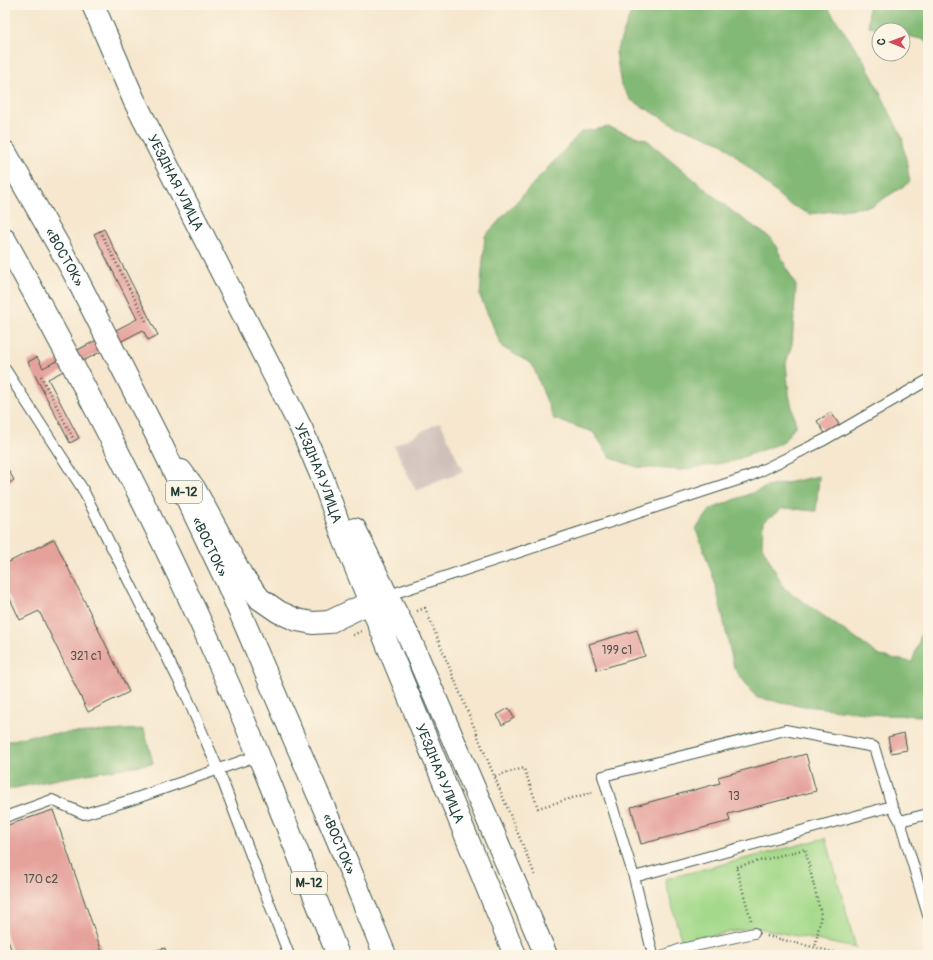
<svg xmlns="http://www.w3.org/2000/svg" width="933" height="960" font-family="Pangolin,sans-serif">
<style>
.industrial{fill:#cfc0ba}
.green{fill:#a4d98a;stroke:#628b5f}
.forest{fill:#83b976;stroke:#517b55}
.building{fill:#e5a29b}
.lines{fill:none;stroke-linecap:round;stroke-linejoin:round}
.lane-casing{stroke:#3f564b;stroke-width:12}
.secondary-casing{stroke:#3f564b;stroke-width:24}
.highway-casing{stroke:#3f564b;stroke-width:24}
.path{stroke:#3f564b;stroke-width:2.5;stroke-dasharray:1 3;stroke-linecap:butt}
.lane{stroke:#fff;stroke-width:10}
.secondary{stroke:#fff;stroke-width:22}
.highway{stroke:#fff;stroke-width:22}
.labels{text-anchor:middle;dominant-baseline:central;stroke-width:3;stroke-linejoin:round;paint-order:stroke}
.number-label{font-size:12px;fill:#50564e}
.shield{fill:#fcf5e5;stroke:#617469;stroke-width:1}
.shield-label{font-size:13px;font-weight:bold;fill:#1f3d34}
.street-label{font-size:14px;fill:#1f3d34;stroke:#fcf5e5}
</style>
<rect width="100%" height="100%" fill="#fcf5e5"/>
<filter id="ink" filterUnits="userSpaceOnUse"><feTurbulence type="fractalNoise" baseFrequency=".025" numOctaves="2"/><feDisplacementMap in="SourceGraphic" scale="8" xChannelSelector="R" yChannelSelector="G"/><feConvolveMatrix kernelMatrix="1 2 1 2 8 2 1 2 1" color-interpolation-filters="sRGB"/></filter>
<filter id="wash" filterUnits="userSpaceOnUse"><feTurbulence type="fractalNoise" baseFrequency=".012" numOctaves="4" result="noise"/><feDisplacementMap in="SourceGraphic" scale="16" xChannelSelector="R" yChannelSelector="G"/><feGaussianBlur stdDeviation="0.9" result="paint"/><feColorMatrix in="noise" values="0 0 0 0 0 0 0 0 0 0 0 0 0 0 0 0 0 1.4 0 .05"/><feComposite in="paint" operator="in"/></filter>
<g filter="url(#wash)">
<rect width="100%" height="100%" fill="#f6e7ce"/>
<path class="industrial" d="M440,422L463,471L416,491L394,446Z"/>
<path class="green" d="M826,838L856,948L752,927L682,943L665,879Z"/>
<path class="forest" d="M634,5H826L865,62L902,137L910,182L872,206L810,214L787,203L722,143L671,123L631,100L621,85L616,52Z
M868,5H928V44L926,40L903,35V30H884L869,26Z
M608,127L647,140L733,212L772,239L796,286L792,344L786,363L789,394L796,425L783,442L733,461L682,470L637,467L611,458L593,432L554,419L532,364L502,347L480,296L485,236L581,132Z
M819,476L816,511L783,508L763,522L762,546L784,588L880,656L912,662L928,615V716L882,715L805,706L757,698L734,668L715,582L696,529L711,509L767,487Z
M144,729L153,763L63,778L5,790V742L33,735Z"/>
<g id="blocks">
<path class="building" d="M104,229L158,335L148,340L143,330L48,379L79,438L70,443L28,362L37,357L43,368L137,319L94,234Z
M831,412L840,426L826,435L817,421Z
M5,464L14,480L5,486Z
M54,539L129,692L88,712L39,611L20,620L5,588V564Z
M637,630L645,656L597,670L589,644Z
M509,708L514,718L502,725L497,715Z
M904,733L907,750L891,753L888,737Z
M806,754L816,791L728,814L730,821L641,844L631,807L720,783L718,777Z
M53,810L103,955H13L5,931V826Z
M165,948L167,955H144Z"/>
</g>
</g>
<g filter="url(#ink)">
<use href="#blocks" fill-opacity="0" stroke="#3f564b" stroke-width="1"/>
<g class="lines">
<g class="lane-casing">
<path id="lane" d="M5,369L82,488L187,697L218,769L289,955
M386,596L750,476L824,440L928,380
M5,817L52,800L84,814L131,800L259,755
M900,821L928,814
M634,877L603,776L785,730L874,747L892,806
M653,955L634,877L892,806L900,821L928,915
M665,955L681,949L754,933"/>
</g>
<g class="secondary-casing">
<g id="secondary">
<path id="s1" d="M93,5L134,100L302,430L322,477L344,539L515,955"/>
<path d="M181,471L194,488L242,576L260,599L279,612L297,620L313,623L329,622L371,602"/>
<path d="M355,529L387,596L410,639L546,955"/>
</g>
</g>
<g class="highway-casing">
<g id="highway">
<path id="s2" d="M5,152L73,271L159,440L226,580L339,843L385,955"/>
<path d="M5,240C83,381 158,525 223,672C265,765 300,861 338,955"/>
</g>
</g>
<path class="path" d="M100,231L146,321
M41,376L74,440
M417,611L425,608L535,875
M353,635L362,631
M495,776L524,768L538,808L593,792
M751,920L736,867L805,849L821,915L815,948
M767,936L846,955"/>
<use href="#lane" class="lane"/>
<use href="#secondary" class="secondary"/>
<use href="#highway" class="highway"/>
</g>
</g>
<g class="labels">
<g class="number-label">
<text x="617" y="650">199 с1</text>
<text x="86" y="656">321 с1</text>
<text x="734" y="796">13</text>
<text x="41" y="879">170 с2</text>
</g>
<g class="shield">
<rect x="166" y="481" width="36" height="22" rx="3"/>
<rect x="291" y="872" width="36" height="22" rx="3"/>
</g>
<g class="shield-label">
<text x="184" y="492">М-12</text>
<text x="309" y="883">М-12</text>
</g>
<g class="street-label">
<text stroke="none"><textPath href="#s1" startOffset="196">УЕЗДНАЯ УЛИЦА</textPath></text>
<text stroke="none"><textPath href="#s2" startOffset="121">«ВОСТОК»</textPath></text>
<text stroke="none"><textPath href="#s1" startOffset="520">УЕЗДНАЯ УЛИЦА</textPath></text>
<text stroke="none"><textPath href="#s2" startOffset="445">«ВОСТОК»</textPath></text>
<text stroke="none"><textPath href="#s1" startOffset="844">УЕЗДНАЯ УЛИЦА</textPath></text>
<text stroke="none"><textPath href="#s2" startOffset="769">«ВОСТОК»</textPath></text>
</g>
</g>
<rect width="933" height="960" fill="none" stroke="#fcf5e5" stroke-width="20"/>
<g transform="translate(891 42) rotate(271)"><circle r="19" fill="#fcf5e5" stroke="#a4ab9e"/>
<path d="M0-3L7 15L0 10L-7 15Z" fill="#d1495b"/>
<text y="-6" font-size="11" font-weight="bold" text-anchor="middle" fill="#1f3d34">С</text>
</g>
</svg>
